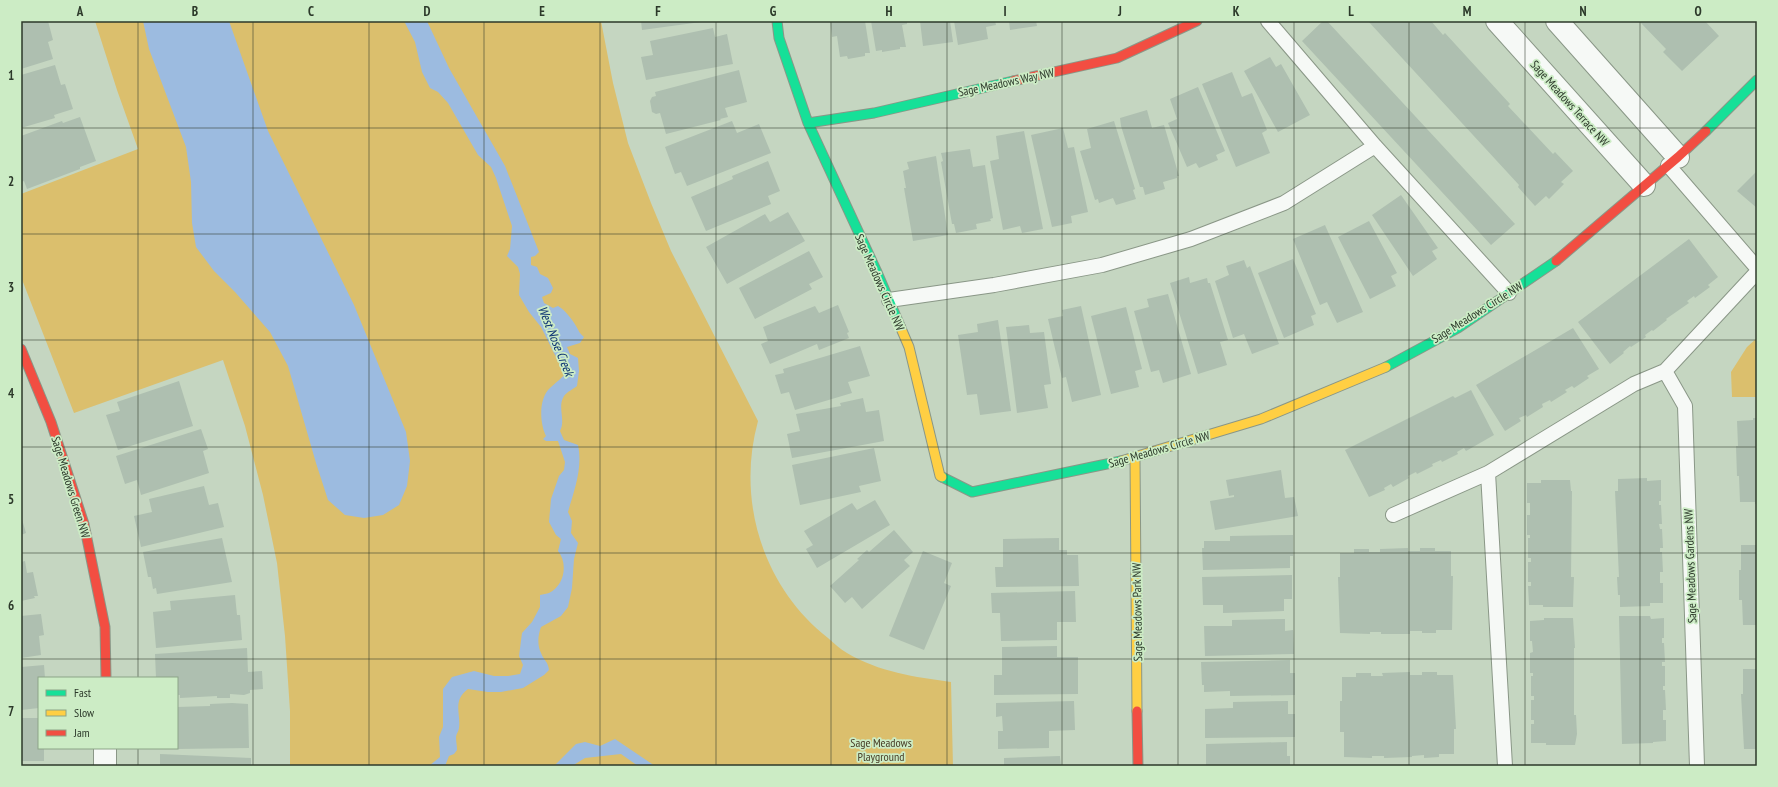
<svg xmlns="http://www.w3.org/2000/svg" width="1778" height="787" font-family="'PT Sans Narrow',sans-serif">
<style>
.green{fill:#dbbf6d}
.water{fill:#9cbbe0}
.building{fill:#aebfb0}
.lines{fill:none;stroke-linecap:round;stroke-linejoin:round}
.lane-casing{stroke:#8a9787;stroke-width:16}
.street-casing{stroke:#8a9787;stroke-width:24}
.fast-casing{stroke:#8a9787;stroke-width:11}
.slow-casing{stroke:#8a9787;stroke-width:11}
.jam-casing{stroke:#8a9787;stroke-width:11}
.lane{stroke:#f6f9f6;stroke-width:14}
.street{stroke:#f6f9f6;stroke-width:22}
.fast{stroke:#16e098;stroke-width:9}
.slow{stroke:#ffcf43;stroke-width:9}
.jam{stroke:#f24e42;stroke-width:9}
.grid{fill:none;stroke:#2c392a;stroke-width:1;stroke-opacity:0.55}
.labels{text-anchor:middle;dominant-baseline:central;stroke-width:3.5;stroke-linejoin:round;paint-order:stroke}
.street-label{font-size:12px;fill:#2c392a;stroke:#ccecc5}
.park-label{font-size:12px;fill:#483c26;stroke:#ccecc5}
.water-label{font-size:13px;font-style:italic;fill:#103674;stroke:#ccecc5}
.neatline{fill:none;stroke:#2c392a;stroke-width:1.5}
.grid-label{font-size:13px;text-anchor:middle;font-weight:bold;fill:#2c392a}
</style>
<rect width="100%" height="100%" fill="#c5d6c1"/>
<path class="green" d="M95,21H601L613,83L628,143L651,203L671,251L758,421C736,501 763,587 828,638C834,643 840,649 847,653C879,672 915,677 951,682L953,766H290V711L285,636L277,563L263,495L245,426L223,360L74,413L21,277V194L138,149L117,90Z
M1757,338V397H1732L1731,372L1747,347Z"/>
<path class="water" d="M143,21H229L268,131L354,305L406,432L410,461L407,486L399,505L383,515L364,518L345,515L328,500L316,463L288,366L270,332L235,292L214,271L196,247L192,223L191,182L186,147L149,49Z
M404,21H427L449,68L505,166L539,252L535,256L531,257V265L537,267L540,274L548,278L553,288L551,293L542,297L544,303L553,308L558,306C565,310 572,319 576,326C579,331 579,333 584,337L580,343L567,347L570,354L578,358L579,371L577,386C573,389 567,392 564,396C557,407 566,420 560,431L564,440L578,445C583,468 574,491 568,512L572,521L571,533L578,543L574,559L572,588L568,607L561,616L541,627C538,635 537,645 541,653C544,661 548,661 549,670L544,675L523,688L501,692H488L468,689C452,701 461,713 459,728C459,731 456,734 456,737C456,741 457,746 457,750L454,754L449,756L445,766H429L440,757L439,737L443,727V689L452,677L474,671L494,676H508L520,674L523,665L519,656L522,633L532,622L540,607V595C543,594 547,594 549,593C565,585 568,563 558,551L561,539L556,535L549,522L551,499L559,476L564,470L565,462L558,441H546L543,439L546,436C540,424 538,399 550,388C556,382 562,379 567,371L555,355L541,327L529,312L519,295L520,274L518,267L507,256L510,249L512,226L496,178L491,167L478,155L448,103L438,92L430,88L422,72L415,42Z
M615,739L655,766H638L621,754L585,758L572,766H554L576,744L585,742L600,746Z"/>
<path class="building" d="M21,21H48L53,40L48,42L53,59L21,69Z
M641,21H701V22L642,30Z
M830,21H865L870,53H865V56L848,59L847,56L840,57L837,36L832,37Z
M871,21H907V24L902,25L906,47H900V49L882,52V50L876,51Z
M920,21H950L953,42L923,46Z
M954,21H995L996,25L986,27L988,39L958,45Z
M1009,21H1036L1037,26L1010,30Z
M1323,21H1327L1515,224L1491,245L1302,41Z
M1368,21H1431L1443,35L1445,33L1510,104L1508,106L1553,154L1555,152L1573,171L1561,182L1564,184L1549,199L1546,196L1535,206L1518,187L1519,185Z
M1639,21H1705L1719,36L1682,71L1663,52L1666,49Z
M713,28L715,37L727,34L733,64L646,80L641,57L653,55L650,41Z
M1270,57L1276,67L1281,64L1310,115L1278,132L1244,71Z
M55,65L61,85L65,84L73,109L54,115L55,118L21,128V75Z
M739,70L747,102L725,108L728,117L720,119L721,120L666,134L660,113L656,114L652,112L650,101L652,97L656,96L655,92Z
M1232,72L1242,97L1252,93L1267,130L1262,133L1270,153L1236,167L1202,84Z
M1198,87L1225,151L1216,155L1218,160L1199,168L1196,163L1187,167L1168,123L1177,119L1170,99Z
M1147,110L1152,128L1164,125L1179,176H1177V178L1163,182L1165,189L1145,195L1143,187H1140L1121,126L1120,118Z
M80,117L96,161L80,167V169L27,189L24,181L21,182V136L62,121L63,123Z
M732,121L737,133L759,124L771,153L687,186L681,172L675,174L665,147Z
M1114,121L1135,189L1133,190L1136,199L1116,205L1113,198L1099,203L1098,199L1095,200L1080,151L1091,148L1087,129Z
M1063,128L1068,148L1074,147L1088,212L1071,216L1072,223L1052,227L1031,135Z
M1024,131L1043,229L1022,233L1020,226L1003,230L990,161L999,159L996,136Z
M970,149L973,167L985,165L993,218L990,219L991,221L976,224L977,229L956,233L954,224H952L941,162L943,161L941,153Z
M936,156L948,235L913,241L904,188H906L903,171L909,169L907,162Z
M768,161L780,191L768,196L771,204L706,231L691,197L733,179L732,176Z
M1757,171V208L1737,191Z
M1401,195L1438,248L1432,251L1437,259L1413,276L1372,215Z
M788,212L805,241L727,284L706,247L765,214L770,222Z
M1369,221L1397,273L1391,276L1396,286L1370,299L1338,237Z
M1325,225L1363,312L1337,323L1327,302L1320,305L1293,239Z
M1689,239L1718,277L1708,285L1710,287L1695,298L1694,296L1687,301L1689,303L1666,319L1667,320L1653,331L1652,330L1645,335L1646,337L1631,347L1630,346L1623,352L1624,353L1610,364L1578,322Z
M809,251L823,277L809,284L812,289L755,319L739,288Z
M1293,259L1316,314L1311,316L1314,325L1284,338L1258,273Z
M1244,260L1247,268L1250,266L1279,344L1252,354L1244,334L1233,338L1215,281L1229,275L1226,266Z
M1189,277L1190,283L1207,278L1208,283H1210L1228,340L1220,342L1227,365L1198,374L1170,283Z
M1168,294L1191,374L1163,383L1159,370L1151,372L1134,311L1149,307L1147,299Z
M838,305L849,332L847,333L849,338L819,350L817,344L770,364L761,344L768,341L763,327L815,306L819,313Z
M1081,306L1101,395L1072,402L1066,377L1062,378L1048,319L1063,316L1062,310Z
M1126,307L1142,369L1135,371L1139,387L1111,394L1091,316Z
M998,320L1011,411L980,415L977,394L967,395L958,335L978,332L977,324Z
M1029,325L1030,333L1044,332L1051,384L1044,385L1048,408L1017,413L1006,327Z
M1573,328L1599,369L1587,376L1589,378L1574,388L1572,386L1565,390L1567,392L1551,402L1550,400L1542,404L1543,407L1527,417L1526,415L1519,418L1521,421L1505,431L1476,385Z
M860,346L870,376L848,382L852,393L795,410L789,392L781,394L775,375L784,373L783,369Z
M179,381L193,426L118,450L106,415L120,411L117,402Z
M1471,390L1494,435L1466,451L1464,448L1457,452L1458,454L1442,462L1441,460L1432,464L1433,466L1417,474L1416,472L1408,476L1409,478L1393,487L1391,484L1384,488L1385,490L1369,497L1345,450L1453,396L1455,398Z
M863,398L866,412L879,410L884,441L792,458L787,434L800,431L796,414L841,406L840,403Z
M1753,418H1757V504H1755V502H1740L1739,476H1737L1736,446H1738L1737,421L1753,420Z
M201,429L208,449L203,451L209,473L141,495L137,480L125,484L116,456Z
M874,448L881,481L859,486L861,492L800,505L792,465Z
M1281,470L1285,498L1294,497L1298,516L1215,530L1210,501L1234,497V495L1229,496L1226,480Z
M1647,478V481L1661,480V501H1659V505H1661L1662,524H1659L1660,529H1662L1663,548H1660V552H1662L1663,572H1660V583H1663V603H1650V606L1620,607V595H1618L1617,577H1619L1615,491H1618V479Z
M1541,480H1570L1571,491H1572L1571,577H1574L1573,607H1543V605H1529L1528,586H1531V582H1528V562H1531V558H1528V538H1530V535H1527V515H1530V503H1527V483H1541Z
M204,486L209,505L218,503L224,527L141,547L134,516L152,512L149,499Z
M875,500L890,525L817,568L806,549L813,545L804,531L852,503L857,510Z
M21,516L26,533L21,535Z
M894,530L913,552L904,560L910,566L862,609L852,597L845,603L830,586L859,560L857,559L867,550L869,552Z
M1293,535V556H1290V568L1203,570L1202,548H1204V541H1230V536Z
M222,538L232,582L157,594L156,588L153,589L151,577H148L143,552Z
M1059,538V550H1067V555H1078L1079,586L996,587L995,567H1003V539Z
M1741,545H1757V625H1743L1742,600H1739V570H1741Z
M1408,548V551H1420V548H1435V551H1451V576H1453L1452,630H1436V633H1422V631H1410V634H1381V632H1370V634L1340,633L1338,577H1340V553H1354V549H1369V552H1380V549Z
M923,551L952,563L944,583L951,586L924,650L889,636Z
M25,561L27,573L33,572L38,596H34L35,598L21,601V562Z
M1292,575V599H1284V611L1223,613V605H1203L1202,577Z
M1075,591L1076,622H1057V640L1001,641L1000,613H992L991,593Z
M235,595L237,615H240L242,640L156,648L153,612L171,610L170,601Z
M41,614L44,635L39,636L41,655L21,658V616Z
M1619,616H1650L1651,619L1664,618V638H1662V643H1664L1665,662H1662V666H1665V686H1663V690H1665L1666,710H1663V720H1666V741L1653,742V743L1622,744Z
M1544,618H1573L1575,648H1574V715H1576L1577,734L1575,745H1546V743H1531V724H1534V720H1531V700H1534V696H1531V676H1533V673H1530V653L1533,652L1532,641H1530V621L1544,620Z
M1285,619V631L1293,630L1294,654L1205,656L1204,626H1232V620Z
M1057,646V657H1078V694L994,695V675H1002V647Z
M247,648L248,672L262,671L263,689L250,690V693L244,695L230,694V698H217V696L180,698V695H177V678H156L155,654Z
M1290,660V673H1295V695L1230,696V691L1204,692V685H1202L1201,662Z
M44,665L45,678H39V708L21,710V667Z
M1743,669H1757V749H1744L1741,694H1743Z
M1410,672V675H1422V672H1437V675H1453L1456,729H1454V754H1439V757L1424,758V755L1412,756V757L1384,758V756H1372V758L1344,757V732H1340V701H1342V677H1356V673H1371V676H1383L1382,673Z
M1074,701L1075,730L1049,731V748L998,749V731H1003L1002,716L996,717V703Z
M1288,701V714H1295V737L1205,738V709L1233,708V702Z
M232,703L248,704L249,748L177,749V707L210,706V704Z
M21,718H39V748H44V761H21Z
M1287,742V756H1290V766H1206V744Z
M160,754L251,758V766H160Z
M1060,756L1061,766H1004V758Z"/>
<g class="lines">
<g class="lane-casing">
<path id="lane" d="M1268,21L1375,146L1509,293
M1668,165L1757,268
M889,300L994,285L1102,265L1191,239L1284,203L1375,146
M1665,371L1685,406L1697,766
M1488,473L1505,766
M1393,515L1488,473L1634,384L1665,371L1757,272"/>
</g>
<g class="street-casing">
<path id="street" d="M1497,21L1644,185
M1557,21L1678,157
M105,766V748"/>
</g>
<g class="fast-casing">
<path id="fast" d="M777,21L779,38L808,123L876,270L900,326
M808,123L874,113L1013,81
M1706,131L1757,80
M1386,367L1458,328L1556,261
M942,477L972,492L1121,461"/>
</g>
<g class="slow-casing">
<path id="slow" d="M900,326L909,347L940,476L942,477
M1135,458L1137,711
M1121,461L1261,419L1386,367"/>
</g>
<g class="jam-casing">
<path id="jam" d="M1013,81L1117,58L1197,21
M1556,261L1678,157L1706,131
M21,349L51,422L84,524L105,627L106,678
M1137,711L1138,766"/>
</g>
<use href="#lane" class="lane"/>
<use href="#street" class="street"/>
<use href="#fast" class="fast"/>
<use href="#slow" class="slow"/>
<use href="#jam" class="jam"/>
</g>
<path class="grid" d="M138,21V678M253,21V766M369,21V766M484,21V766M600,21V766M716,21V766M831,21V766M947,21V766M1062,21V766M1178,21V766M1294,21V766M1409,21V766M1525,21V766M1640,21V766M21,128H1757M21,234H1757M21,340H1757M21,447H1757M21,553H1757M21,659H1757M138,748V766"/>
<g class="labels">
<g class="street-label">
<text transform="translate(1006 82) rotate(-12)">Sage Meadows Way NW</text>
<text transform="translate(1570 103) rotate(48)">Sage Meadows Terrace NW</text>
<text transform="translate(880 282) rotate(66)">Sage Meadows Circle NW</text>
<text transform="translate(1477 312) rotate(-32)">Sage Meadows Circle NW</text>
<text transform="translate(1159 449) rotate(-16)">Sage Meadows Circle NW</text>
<text transform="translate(71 487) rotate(73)">Sage Meadows Green NW</text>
<text transform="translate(1690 566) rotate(-92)">Sage Meadows Gardens NW</text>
<text transform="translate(1137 612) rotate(-91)">Sage Meadows Park NW</text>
</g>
<g class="park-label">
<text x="881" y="742">Sage Meadows<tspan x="881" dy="14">Playground</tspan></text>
</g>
<g class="water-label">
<text transform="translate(556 341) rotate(68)">West Nose Creek</text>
</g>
</g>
<rect width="1778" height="787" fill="none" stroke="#ccecc5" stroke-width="44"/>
<rect x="38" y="677" width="140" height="72" fill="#ccecc5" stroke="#8ca487"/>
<rect x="46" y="690" width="20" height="6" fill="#16e098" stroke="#8ca487"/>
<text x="74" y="697" font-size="12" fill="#2c392a">Fast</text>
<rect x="46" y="710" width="20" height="6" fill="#ffcf43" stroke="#8ca487"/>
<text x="74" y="717" font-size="12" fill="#2c392a">Slow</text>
<rect x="46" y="730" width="20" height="6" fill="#f24e42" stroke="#8ca487"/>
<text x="74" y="737" font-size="12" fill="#2c392a">Jam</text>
<rect x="22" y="22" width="1734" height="743" class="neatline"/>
<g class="grid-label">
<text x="80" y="16">A</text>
<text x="195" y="16">B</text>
<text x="311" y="16">C</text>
<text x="427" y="16">D</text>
<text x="542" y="16">E</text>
<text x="658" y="16">F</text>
<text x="773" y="16">G</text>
<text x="889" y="16">H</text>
<text x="1005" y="16">I</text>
<text x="1120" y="16">J</text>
<text x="1236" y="16">K</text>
<text x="1351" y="16">L</text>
<text x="1467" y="16">M</text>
<text x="1583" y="16">N</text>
<text x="1698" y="16">O</text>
<text x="11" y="80">1</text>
<text x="11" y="186">2</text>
<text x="11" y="292">3</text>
<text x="11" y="398">4</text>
<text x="11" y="504">5</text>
<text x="11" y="610">6</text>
<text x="11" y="716">7</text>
</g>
</svg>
